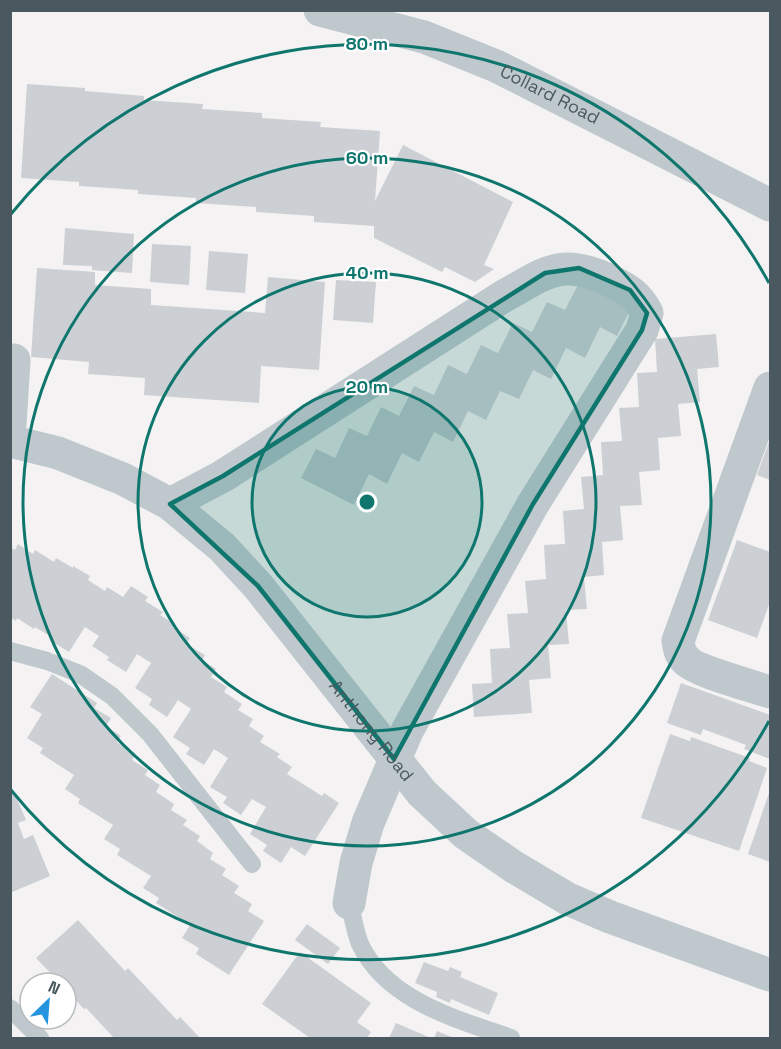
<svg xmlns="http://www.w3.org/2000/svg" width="781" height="1049" font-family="'Space Grotesk',sans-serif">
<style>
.building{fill:#ccd0d4}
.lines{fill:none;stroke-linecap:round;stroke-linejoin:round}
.service{stroke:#bec8cd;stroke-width:18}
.minor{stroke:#bec8cd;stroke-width:33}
.marked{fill:#0f766e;fill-opacity:0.2;stroke:#0f766e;stroke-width:4.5;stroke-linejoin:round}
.ring{fill:none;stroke:#0f766e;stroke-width:3}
.labels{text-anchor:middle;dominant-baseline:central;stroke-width:4.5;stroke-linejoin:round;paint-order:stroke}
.street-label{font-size:18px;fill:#4a585f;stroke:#fff}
.centre{fill:#0f766e;stroke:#fff;stroke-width:3}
.ring-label{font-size:18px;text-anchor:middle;font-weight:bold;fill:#0f766e;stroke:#fff;stroke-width:4.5;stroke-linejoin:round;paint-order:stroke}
</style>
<rect width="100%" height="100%" fill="#f4f2f2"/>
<path class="building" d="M27,84L85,88V91L144,96V100L203,104L202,109L262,113V118L321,122L320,127L380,131L375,201L403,145L513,202L484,265L494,269L475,282L445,267L442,272L374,238V226L314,222V216L256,212V207L196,203V198L138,194V190L79,186V182L21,178Z
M65,228L134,234L132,273L92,270V266L63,265Z
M152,244L191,246L189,285L150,282Z
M209,251L248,254L245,293L206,290Z
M37,268L95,272V285L151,289V305L265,313L268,277L325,282L319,370L261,366L259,403L144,395L145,378L88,374L89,362L31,357Z
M336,280L376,282L373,323L333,320Z
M580,281L632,306L617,336L600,327L585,358L566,348L551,379L533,370L519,399L500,391L486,420L468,411L453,442L434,432L419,462L402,453L387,484L369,474L354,505L301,478L316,449L335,458L349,428L367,436L381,407L399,416L414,386L434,395L448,365L467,374L481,345L498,353L513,323L532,332L547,302L565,310Z
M716,334L719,367L697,369L700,402L678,404L681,436L658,438L660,470L639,472L642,505L620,506L623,540L602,542L604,575L584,577L587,609L566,610L569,644L548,645L551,678L529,680L532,713L474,717L472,684L492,683L490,649L510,648L507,614L528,613L525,581L546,579L544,545L565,544L563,511L584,509L581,477L603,475L601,442L622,441L619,408L639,407L637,373L657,372L655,339Z
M770,439V480L757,475Z
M737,540L770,552V602L757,638L708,620Z
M18,544L33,554L35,550L54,562L56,558L73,568V566L90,576L88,580L105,591L107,587L123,597L131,586L148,597L145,601L163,612L160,615L175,624L173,627L190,638L186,644L205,655L202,660L216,669L211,677L227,687L224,692L242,704L238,710L253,719L249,726L264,736L260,742L280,754L277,757L292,767L287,774L322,796L324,793L339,803L305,856L291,847L281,863L263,851L267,845L250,834L266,807L252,799L241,815L223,803L227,797L210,787L228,758L214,749L204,765L186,754L190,748L173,737L191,709L178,700L167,717L149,705L152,699L135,688L151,663L137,654L126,672L107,660L109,657L92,646L99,636L85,627L69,652L51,641L53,638L35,627L34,629L17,618L16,621L10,617V547L15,550Z
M52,674L97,703L94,708L111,718L106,726L121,736L117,742L136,754L132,760L148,770L145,775L160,785L156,792L174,804L171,810L187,820L183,825L200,836L197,841L213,853L210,859L226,869L222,875L239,886L234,893L252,904L248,911L264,921L229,975L196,954L199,948L182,938L190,925L156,903L159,898L143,888L151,876L117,855L120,849L104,839L113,825L78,803L80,799L65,789L74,775L40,753L43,748L27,738L42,714L30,707Z
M681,683L770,715V759L744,749L746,745L703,729L701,735L667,723Z
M670,734L690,741L691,737L719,747L750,758L749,761L767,768L739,851L641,818Z
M10,783L26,820L18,823L24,839L33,835L50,876L10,893Z
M770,790V862L748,854Z
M78,920L125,971L128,968L177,1020L180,1017L200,1038H114L86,1008L84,1009L66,990V983H60L36,958Z
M307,924L340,948L328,964L295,940Z
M300,952L371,1003L357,1022L371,1032L367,1038H310L262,1004Z
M424,962L448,971L450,967L462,972L460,977L498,993L489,1015L451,999L450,1003L436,997L437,992L415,983Z
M396,1023L431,1038H389Z
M437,1031L454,1038H434Z"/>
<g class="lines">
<path class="service" d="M10,651L47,661L80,674L112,696L150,734L252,864
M349,903C353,916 355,932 360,944C387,1001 457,1019 511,1038
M10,1008L40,1038"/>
<g class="minor">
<path id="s1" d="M320,10L424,37L496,66L770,205"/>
<path d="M770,388L678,641C679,648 680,654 685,659C694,671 753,686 770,692"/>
<path d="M10,425L14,360"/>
<path id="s2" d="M10,441L58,453L123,479L170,504L222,547L258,586L422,793L466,834L514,867L568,899L610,917L770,975"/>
<path d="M170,504L223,476L504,296C549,271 562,257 613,282C629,290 638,296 647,313L642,330L533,504L407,731L368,823L356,863L349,903"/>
</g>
</g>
<path class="marked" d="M579,268L630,290L647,313L642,330L533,504L394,759L258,586L170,504L223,476L545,273Z"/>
<circle cx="367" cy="502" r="115" fill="#0f766e" fill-opacity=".12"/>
<g class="ring">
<circle cx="367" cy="502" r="115"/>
<circle cx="367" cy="502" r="229"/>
<circle cx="367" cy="502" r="344"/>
<path d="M769 721A458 458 0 0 1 11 790M11 214A458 458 0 0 1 769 283"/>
</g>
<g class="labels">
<g class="street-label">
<text stroke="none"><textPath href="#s1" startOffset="246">Collard Road</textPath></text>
<text stroke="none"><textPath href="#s2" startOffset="477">Anthony Road</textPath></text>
</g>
</g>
<circle cx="367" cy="502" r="9" class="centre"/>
<g class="ring-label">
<text x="367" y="50">80 m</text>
<text x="367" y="164">60 m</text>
<text x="367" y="279">40 m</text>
<text x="367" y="393">20 m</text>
</g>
<rect width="781" height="1049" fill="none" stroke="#4a585f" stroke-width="24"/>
<g transform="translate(48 1001) rotate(25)"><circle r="28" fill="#ffffff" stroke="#b7bcbf" stroke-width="1.5"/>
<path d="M0-4.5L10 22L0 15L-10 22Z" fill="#2394dd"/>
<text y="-9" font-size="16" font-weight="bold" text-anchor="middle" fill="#4a585f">N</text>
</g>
</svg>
